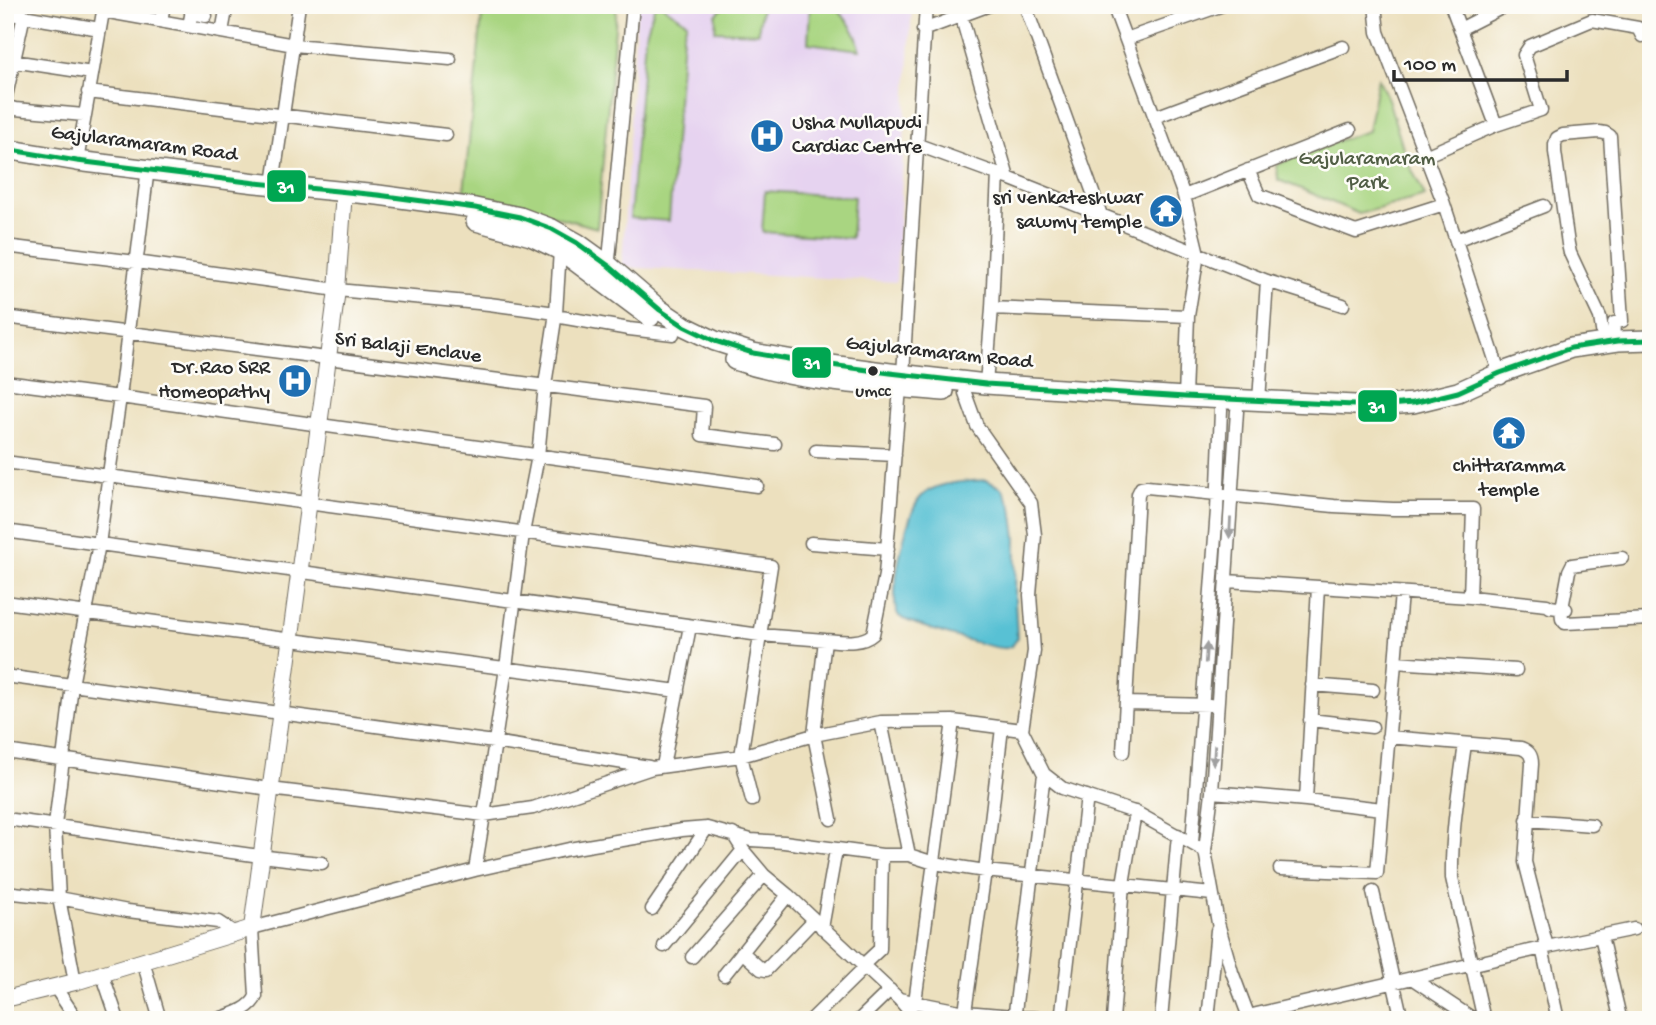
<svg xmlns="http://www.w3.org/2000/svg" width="1656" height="1025" font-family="'Gochi Hand',sans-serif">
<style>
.built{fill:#e6d3f0}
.green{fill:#a9d581;stroke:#6a8056;stroke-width:2}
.water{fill:#58c1d4;stroke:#427680;stroke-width:2}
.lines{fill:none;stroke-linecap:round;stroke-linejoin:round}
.minor-casing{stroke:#6f6a5e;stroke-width:15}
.tertiary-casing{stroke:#6f6a5e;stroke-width:18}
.secondary-casing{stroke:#6f6a5e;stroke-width:22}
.minor{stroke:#fff;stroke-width:12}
.tertiary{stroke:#fff;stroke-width:16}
.secondary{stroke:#fff;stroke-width:19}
.bus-1-casing{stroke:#fdfcf7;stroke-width:10}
.bus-1{stroke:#00a651;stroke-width:5}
.oneway{fill:#a0a0a0}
.bus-dot{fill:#2b2b2b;stroke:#fdfcf7;stroke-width:2.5}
.labels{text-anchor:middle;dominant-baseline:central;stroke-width:5;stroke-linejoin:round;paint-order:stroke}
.bus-label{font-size:19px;fill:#2b2b2b;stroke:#fdfcf7}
.poi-label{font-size:21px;fill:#2b2b2b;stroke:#fdfcf7;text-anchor:end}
.street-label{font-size:21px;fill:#2b2b2b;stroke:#fdfcf7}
.park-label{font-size:21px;fill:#515e45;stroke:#fdfcf7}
.line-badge{stroke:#fdfcf7;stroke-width:2.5}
.badge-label{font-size:19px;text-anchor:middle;font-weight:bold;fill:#fff}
</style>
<rect width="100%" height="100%" fill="#fdfcf7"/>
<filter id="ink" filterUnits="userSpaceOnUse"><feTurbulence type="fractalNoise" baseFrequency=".0143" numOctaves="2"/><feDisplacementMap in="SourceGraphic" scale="14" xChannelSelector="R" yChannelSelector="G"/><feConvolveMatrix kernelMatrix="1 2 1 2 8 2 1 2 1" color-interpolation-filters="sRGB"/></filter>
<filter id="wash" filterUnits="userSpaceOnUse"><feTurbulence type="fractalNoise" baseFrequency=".00686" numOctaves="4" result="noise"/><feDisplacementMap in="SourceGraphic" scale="28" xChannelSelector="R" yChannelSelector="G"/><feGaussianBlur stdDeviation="1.57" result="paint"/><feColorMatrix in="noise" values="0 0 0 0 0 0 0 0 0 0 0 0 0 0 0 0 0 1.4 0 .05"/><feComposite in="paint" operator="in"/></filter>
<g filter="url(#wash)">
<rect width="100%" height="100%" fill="#ece0be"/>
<path class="built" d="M637,5H912L896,282L622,267Z"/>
<path class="green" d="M483,5H617L597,228L464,191Z
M655,5H661L687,22L683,36L669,221L630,218L645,37Z
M725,5H762L758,33L715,31L716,15Z
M810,5H834C846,20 857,30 860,50L808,43Z
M1378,78L1388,99L1406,158L1425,196L1359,214L1304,190L1278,180L1277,165L1304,152L1368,131Z
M765,191L854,197L851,238L762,232Z"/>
<path class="water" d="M986,480L1002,488L1012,507L1016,538L1015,600L1017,638C1015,644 1012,647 1006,648C995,650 906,623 899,616C886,601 907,512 920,498C935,481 965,482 986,480Z"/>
</g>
<g filter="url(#ink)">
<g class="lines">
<g class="minor-casing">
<path id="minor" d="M1025,5L1101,215
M1113,5L1184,196L1198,254L1188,316L1185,397
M1375,5L1378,32L1444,204L1501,378
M1451,5L1496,125
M103,11L294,45L450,59
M5,13L100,29
M191,13L206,16
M961,15L1008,178
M161,21L164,5
M189,26L193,5
M1460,29L1507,5
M923,30L990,5
M222,32L227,5
M1126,39L1223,5
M6,60L92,73
M88,92L446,135
M5,101L24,15
M5,106L15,109L84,115
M1155,117L1343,47
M918,145L1008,178L1267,281L1343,305
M1425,156L1496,125L1541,110L1524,55L1530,46L1592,20L1638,28L1642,36
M77,161L104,6
M1248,170L1259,195L1356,232L1444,204
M273,184L299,5
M1184,196L1350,130
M1456,240L1544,206
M5,246L136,262L337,290L489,304L556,313
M608,270L633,5
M992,308L1188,316
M555,316L629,329L673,334
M5,317L704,406L702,435L775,444
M1604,343L1600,317L1570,253L1568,244L1555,152V144L1557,138L1563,135L1599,132L1605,133L1610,136L1622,321L1614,323L1613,342
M903,374L926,5
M5,382L120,397L757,486
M986,384L992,308L998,174
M965,393L977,426L1031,503L1035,535L1030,595L1034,651L1022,730L1044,774L1062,788L1137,813L1205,851L1218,923L1232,972L1250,1020
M1259,401L1267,281
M816,451L895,455
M5,462L771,566L741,756L752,800
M5,531L760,635L825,640L814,735L831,819
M811,543L888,549
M1227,581L1470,597L1547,605L1550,607L1566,609
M5,602L678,691
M1563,603L1569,571L1572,565L1622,558
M1561,608L1562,619L1565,623L1651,619
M825,640C840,641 861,645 873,634L885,575L900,388
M1395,662L1516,670
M5,676L494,742L649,767
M1312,685L1373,690
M1126,703L1210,705
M1310,720L1372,727
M881,722L953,721L1022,730
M1465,744C1459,788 1451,833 1452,878L1484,1020
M5,751L270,789L484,815L533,808L652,768L741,756L814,735L881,722L909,855
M1123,752L1138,494L1141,488L1147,487L1334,506L1393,509H1473L1470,597
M663,766L690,626
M1212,792L1306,800L1382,809
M1306,800L1318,587
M5,819C111,832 216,853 322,863
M1527,820L1592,825
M733,834L743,850L764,875L788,895L899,999L965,1012L1061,1020L1087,796
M1192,843L1217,510L1221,410
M1205,851L1212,792L1237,411
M1280,869L1377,873L1401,593
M475,870L484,815L506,668L523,533L538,456L545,385L556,313L560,250
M5,892L59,898L128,911L218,922L235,933
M1373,892L1402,1020
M652,909L707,828
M822,928L836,850
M1601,936L1619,1013
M664,946L743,850
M1547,947L1634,929
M1542,948L1558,1020
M742,952L761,969L766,970L814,920
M692,957L764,875
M143,961L160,1020
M863,965L880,949L882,855
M102,973L118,1020
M724,975L788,895
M1413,979L1475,1020
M75,982L59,898L55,825L72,685L99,544L120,397L147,176
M55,987L77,1020
M899,999L917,1020
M915,1002L953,721
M1248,1016L1547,947L1525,862L1532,764C1532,755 1529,751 1521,748L1388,737
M964,1019L985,871L1002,728
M216,1020C229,1015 251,1010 256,996L252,928L475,870L569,849L682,830L707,828L751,840L784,842L882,855H909L934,863L985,871L1212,894
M811,1020L865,967
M859,1020L890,990
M1014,1020L1044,774
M1113,1020L1123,884L1135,812
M1161,1020L1178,835
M1208,1020L1217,930"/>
</g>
<g class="tertiary-casing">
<path id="tertiary" d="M5,999L75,982L252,928L337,290L344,191"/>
</g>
<g class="secondary-casing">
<path id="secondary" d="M5,149L77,161L256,183L378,195L475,208L520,217L552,229L577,243L609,266L660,310L684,326L715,341L753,353L794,360L890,373L986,384L1185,397L1376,406L1413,403L1458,392L1500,373L1571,348L1618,341L1651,340
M476,221L531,236L560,250L650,317
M735,360C802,383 874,385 944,391"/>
</g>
<use href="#minor" class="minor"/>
<use href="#tertiary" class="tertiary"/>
<use href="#secondary" class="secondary"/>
<g class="bus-1-casing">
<path id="bus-1" d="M5,149L77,161L256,183L378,195L475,208L520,217L552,229L577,243L609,266L660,310L684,326L715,341L753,353L794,360L890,373L986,384L1185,397L1376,406L1413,403L1458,392L1500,373L1571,348L1618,341L1651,340"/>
</g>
<use href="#bus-1" class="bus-1"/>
</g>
<defs><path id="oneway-solid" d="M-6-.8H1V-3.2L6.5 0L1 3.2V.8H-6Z" transform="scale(1.75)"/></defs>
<g class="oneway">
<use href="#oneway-solid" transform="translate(1230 528) rotate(93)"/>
<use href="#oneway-solid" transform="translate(1206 653) rotate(-86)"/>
<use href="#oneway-solid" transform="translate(1214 755) rotate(94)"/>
</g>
</g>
<defs>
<g id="hospital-disc" transform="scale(1.75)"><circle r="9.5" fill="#1f6fb2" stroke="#fdfcf7"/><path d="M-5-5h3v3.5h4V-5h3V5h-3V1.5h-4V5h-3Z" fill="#fff"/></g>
<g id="temple-disc" transform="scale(1.75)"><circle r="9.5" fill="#1f6fb2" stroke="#fdfcf7"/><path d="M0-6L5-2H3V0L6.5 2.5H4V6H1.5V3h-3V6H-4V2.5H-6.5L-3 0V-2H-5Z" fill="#fff"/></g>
</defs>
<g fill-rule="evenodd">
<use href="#hospital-disc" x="767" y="136"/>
<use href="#temple-disc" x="1166" y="211"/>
<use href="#hospital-disc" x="295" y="381"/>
<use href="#temple-disc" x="1509" y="433"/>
</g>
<circle class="bus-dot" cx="873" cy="371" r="6"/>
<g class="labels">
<g class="bus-label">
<text x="873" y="392">umcc</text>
</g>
<g class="poi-label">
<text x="792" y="124" text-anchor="start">Usha Mullapudi<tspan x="792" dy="24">Cardiac Centre</tspan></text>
<text x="1142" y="199">sri venkateshwar<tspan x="1142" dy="24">sawmy temple</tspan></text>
<text x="270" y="369">Dr.Rao SRR<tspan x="270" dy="24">Homeopathy</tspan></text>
<text x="1509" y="467" text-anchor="middle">chittaramma<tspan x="1509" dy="24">temple</tspan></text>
</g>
<g class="street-label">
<text transform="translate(144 145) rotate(7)">Gajularamaram Road</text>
<text transform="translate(408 349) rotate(7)">Sri Balaji Enclave</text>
<text transform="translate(939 354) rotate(6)">Gajularamaram Road</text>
</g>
<g class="park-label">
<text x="1367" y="160">Gajularamaram<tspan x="1367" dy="24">Park</tspan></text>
</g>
</g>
<g class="line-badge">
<rect x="266" y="169" width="41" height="34" rx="7" fill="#00a651"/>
<rect x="791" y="346" width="41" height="33" rx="7" fill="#00a651"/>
<rect x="1357" y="389" width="41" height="34" rx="7" fill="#00a651"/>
</g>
<g class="badge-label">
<text x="286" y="193">31</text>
<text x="812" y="369">31</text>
<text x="1377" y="413">31</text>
</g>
<rect width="1656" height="1025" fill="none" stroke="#fdfcf7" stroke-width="28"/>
<path d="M1394 70v10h173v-10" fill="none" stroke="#2b2b2b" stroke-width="3.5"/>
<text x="1404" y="70" font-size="21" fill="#2b2b2b" stroke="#fdfcf7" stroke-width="5" paint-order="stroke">100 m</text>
</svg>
